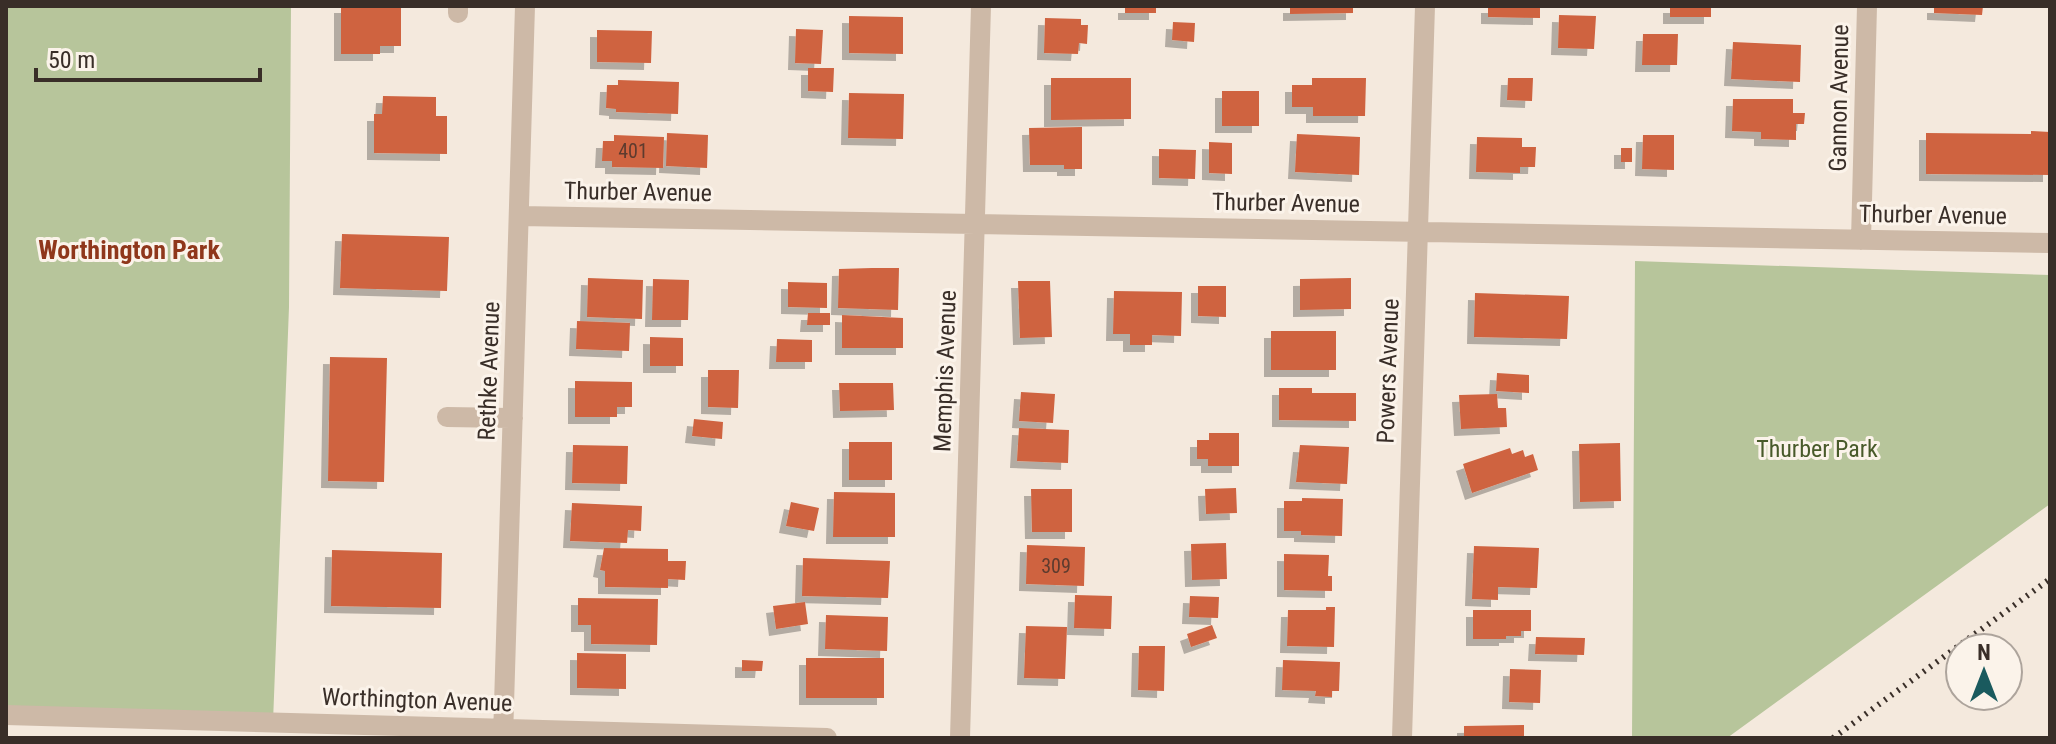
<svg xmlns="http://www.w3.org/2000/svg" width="2056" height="744" font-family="'Roboto Condensed',sans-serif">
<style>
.green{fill:#b7c59b}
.building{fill:#cf6340;filter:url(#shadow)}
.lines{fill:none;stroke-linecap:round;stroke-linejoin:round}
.minor{stroke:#cdb9a7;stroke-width:20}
.rail{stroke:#392e28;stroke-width:6;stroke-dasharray:2 6;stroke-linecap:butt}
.labels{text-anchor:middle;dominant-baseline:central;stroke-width:6;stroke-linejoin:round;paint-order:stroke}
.number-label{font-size:20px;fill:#5e3b2e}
.street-label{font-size:24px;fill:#392e28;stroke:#fbf3ea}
.park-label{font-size:24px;fill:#485a2a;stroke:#fbf3ea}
.neighbourhood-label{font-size:26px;font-weight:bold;fill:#8f371b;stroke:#fbf3ea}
</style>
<defs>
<filter id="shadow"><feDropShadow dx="-7" dy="7" stdDeviation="0" flood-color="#0004"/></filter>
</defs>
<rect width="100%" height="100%" fill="#f4e9dd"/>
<path class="green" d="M6,6H291L289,307L273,722L6,715Z
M1635,261L2050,275V504L1727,738H1632Z"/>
<path class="building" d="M341,6H401V46H380V54H341Z
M1125,6H1156V13H1125Z
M1290,6H1353V13L1290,14Z
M1488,6H1540V18L1488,17Z
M1670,6H1711V17H1670Z
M1934,6H1983L1982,15L1934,13Z
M1559,15L1596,16L1594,49L1558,48Z
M849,16L903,17V54L849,53Z
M1045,18L1081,19V25H1088L1087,44L1079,43L1078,54L1044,53Z
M1173,22L1195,23L1194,42L1172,40Z
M796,29L823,30L821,64L795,63Z
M597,30L652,31L651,63L597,62Z
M1643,34H1678L1677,65H1642Z
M1733,42L1801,45L1800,82L1731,79Z
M808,68H834L833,92L808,91Z
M1051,78H1131V119L1051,120Z
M1312,78H1366L1365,116H1313V107H1292V85H1312Z
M1508,78H1533L1532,101L1507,100Z
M618,80L679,82L678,114L616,112V109L606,108L607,85H618Z
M1222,91H1259V126H1222Z
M849,93L904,94L903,139L848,138Z
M383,96L436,97V116H447V154L374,153V114H382Z
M1733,99H1793V113H1805L1804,124H1796V140L1761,139V132L1732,131Z
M1082,127V169H1064V165H1030L1029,128Z
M2031,131L2050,132V175L1926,174V133L2031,134Z
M667,133L708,135L707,168L666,166Z
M1297,134L1360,137L1359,175L1295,172Z
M614,135L664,137L663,168L612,167V161H602L603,141H614Z
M1643,135H1674V170L1642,169Z
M1477,137L1522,138V147H1536L1535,167H1520V173L1476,172Z
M1209,142L1232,143V174L1209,173Z
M1621,148H1632V162H1621Z
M1159,149L1196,150L1195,179L1159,178Z
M342,234L449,237L447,291L340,288Z
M872,268H899L898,310L838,308L839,269Z
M588,278L643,280L642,319L587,317Z
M1351,278V309L1300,310V279Z
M653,279L689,280L688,320H652Z
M1018,281H1050L1052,337L1020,338Z
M788,282L827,283V308L788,307Z
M1198,286H1226V317L1198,316Z
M1114,291L1182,292L1181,336L1152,335V345H1130V334H1113Z
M1475,293L1569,296L1567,339L1474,337Z
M808,313H830V325H807Z
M842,315L903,318V348H842Z
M577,321L630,323L629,351L576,349Z
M1271,331H1336V370H1271Z
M650,337L683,338V366H650Z
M777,339L812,340V362H776Z
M330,357L387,358L384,482L328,481Z
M708,370H739L738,408L708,407Z
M1497,373L1529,375V393L1496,391Z
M575,381L632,382V407H617V417H575Z
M839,383H893L894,410L840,411Z
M1279,388H1312V393H1356V421L1279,420Z
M1021,392L1055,394L1053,423L1019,421Z
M1497,394L1498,408H1506L1507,427L1461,429L1459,395Z
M694,419L723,422L722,439L692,436Z
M1019,428L1069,430L1068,463L1017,461Z
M1209,433H1239V466H1208V459H1197V440H1209Z
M849,442H892V480H849Z
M1620,443L1621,501L1580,502L1579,444Z
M573,445L628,446L627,484L572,483Z
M1300,445L1349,447L1347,484L1296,482Z
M1510,448L1512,454L1523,450L1525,457L1533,454L1538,470L1472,493L1463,464Z
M1236,488L1237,513L1206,514L1205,489Z
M1031,489H1072V532H1032Z
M834,492L895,493V537H833Z
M1302,498L1343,499L1342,536L1301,535V531H1284V501H1302Z
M791,502L819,508L814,531L786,526Z
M572,503L642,506L641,531L628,530L627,543L570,541Z
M1226,543L1227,579L1192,580L1191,544Z
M1027,545L1085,547L1084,586L1026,584Z
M1474,546L1539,548L1537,588L1498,587V600L1472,599Z
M604,548L668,549V561H686L685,580L668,579V588L605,587V571L600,570Z
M332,550L442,553L441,608L331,606Z
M1284,554L1329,555L1328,576H1332V591L1284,590Z
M803,558L890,561L888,598L802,596Z
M1075,595L1112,596L1111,629L1074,628Z
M1190,596L1219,597L1218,618L1189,617Z
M578,598L658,599L657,645L591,644V625H578Z
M805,602L808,624L776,629L773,606Z
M1326,607H1335L1334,647L1287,646L1288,610H1326Z
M1473,610H1531V631H1521V636H1506V639H1473Z
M826,615L888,617L887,651L825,649Z
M1212,625L1217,638L1191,647L1187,634Z
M1026,626L1067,627L1065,679L1024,678Z
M1536,637L1585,638L1584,655L1535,654Z
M1139,646H1165L1164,691L1138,690Z
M577,653L626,654V689L577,688Z
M806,658H884V698H806Z
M742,660L763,661L762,671H742Z
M1283,660L1340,662L1339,691H1332V697L1315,696L1316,691L1282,690Z
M1510,669L1541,670L1540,703L1509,702Z
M1524,725V738H1464V726Z"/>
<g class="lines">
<path class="minor" d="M458,13V6
M520,216L2050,243
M1861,240L1867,6
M447,417L513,418
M6,715L827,738
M503,738L525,6
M960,738L981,6
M1402,738L1425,6"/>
<path class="rail" d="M1833,738L2050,579"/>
</g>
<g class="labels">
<g class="number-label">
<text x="633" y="151">401</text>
<text x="1056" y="566">309</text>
</g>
<g class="street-label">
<text transform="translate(1839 98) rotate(-89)">Gannon Avenue</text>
<text transform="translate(638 192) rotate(1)">Thurber Avenue</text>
<text transform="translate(1286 203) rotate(1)">Thurber Avenue</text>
<text transform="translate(1933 215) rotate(1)">Thurber Avenue</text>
<text transform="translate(489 371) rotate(-88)">Rethke Avenue</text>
<text transform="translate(945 371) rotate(-88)">Memphis Avenue</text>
<text transform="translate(1388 371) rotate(-88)">Powers Avenue</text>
<text transform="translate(417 700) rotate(2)">Worthington Avenue</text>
</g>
<g class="park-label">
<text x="1817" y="449">Thurber Park</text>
</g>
<g class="neighbourhood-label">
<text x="129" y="250">Worthington Park</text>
</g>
</g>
<rect width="2056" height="744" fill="none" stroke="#392e28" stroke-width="16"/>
<g transform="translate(1984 672)"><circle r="38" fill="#fbf3ea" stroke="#ada49c" stroke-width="2"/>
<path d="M0-6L14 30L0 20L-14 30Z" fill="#1a5a5e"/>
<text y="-12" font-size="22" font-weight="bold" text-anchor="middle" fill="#392e28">N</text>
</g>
<path d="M36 68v12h224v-12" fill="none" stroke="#392e28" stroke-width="4"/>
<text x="48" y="68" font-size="24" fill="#392e28" stroke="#fbf3ea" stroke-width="6" paint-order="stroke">50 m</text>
</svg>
